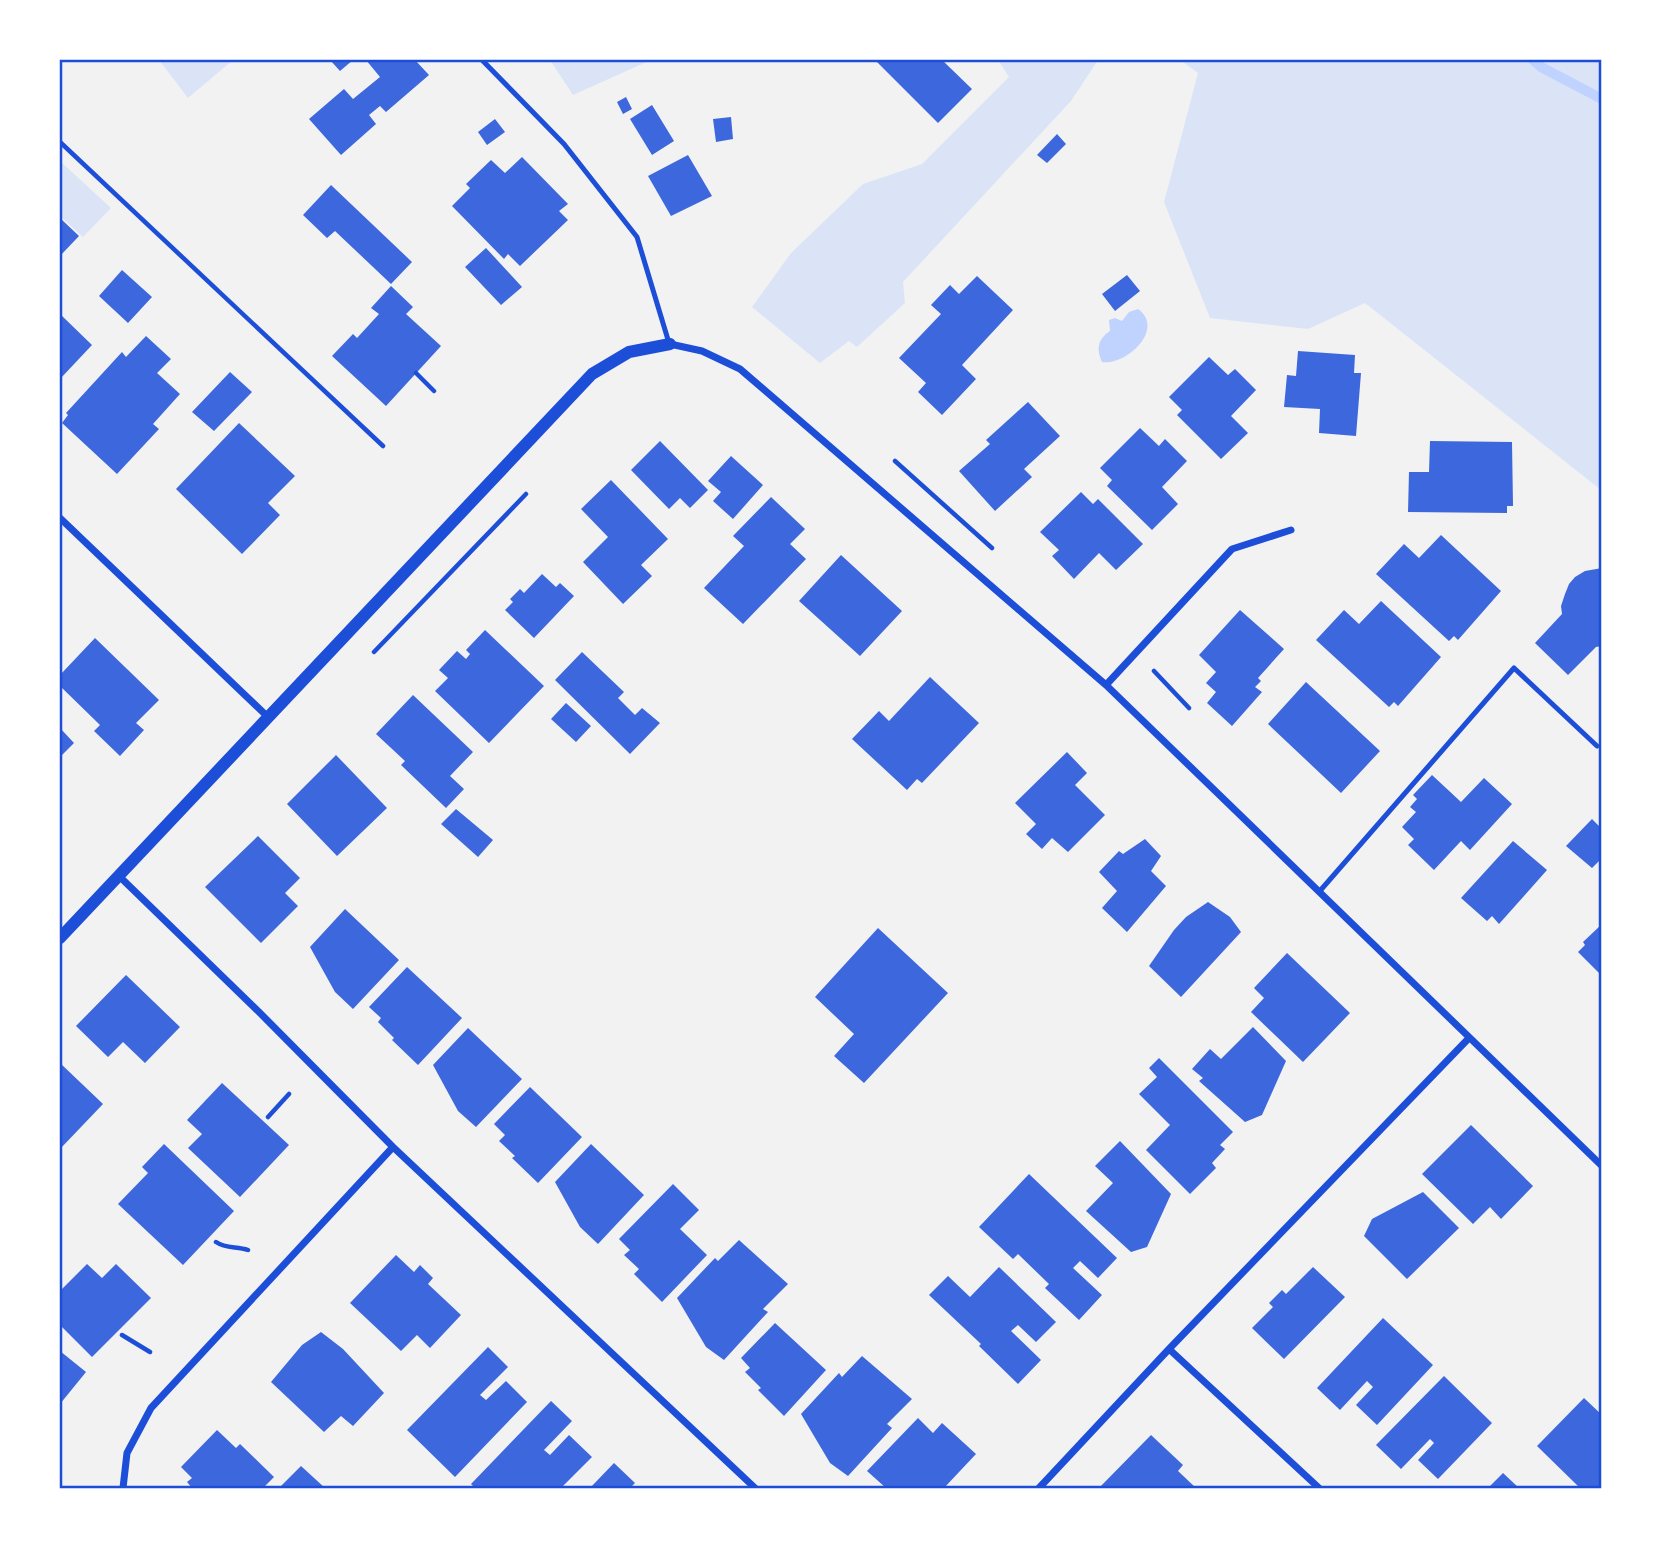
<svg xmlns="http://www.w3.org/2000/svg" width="1661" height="1548" font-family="'Fira Sans Condensed',sans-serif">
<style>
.green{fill:#dbe4f7}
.water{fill:#bfd3fe}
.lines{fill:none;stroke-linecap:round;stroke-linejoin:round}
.stream{stroke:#bfd3fe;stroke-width:10}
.building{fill:#3d67dc}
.path{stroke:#1d4ed8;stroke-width:4.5}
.service{stroke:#1d4ed8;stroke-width:5}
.minor{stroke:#1d4ed8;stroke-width:7}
.tertiary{stroke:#1d4ed8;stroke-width:12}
.neatline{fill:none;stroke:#1d4ed8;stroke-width:2.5}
</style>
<rect width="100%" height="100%" fill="#f2f2f2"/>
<path class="green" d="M159,60H233L188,98Z
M550,60H651L573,95Z
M998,60H1098L1071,101L903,282L905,303L857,347L849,341L820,363L752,307L791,253L863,184L922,164L1009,77Z
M1180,60H1601V490L1365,303L1308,329L1210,318L1164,202L1198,73Z
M60,161L111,208L83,237L60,216Z"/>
<path class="water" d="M1138,309C1166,329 1126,366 1102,362C1096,348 1098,339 1110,331L1109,320L1115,318L1122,321L1129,312Z"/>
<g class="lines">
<path class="stream" d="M1533,60L1541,67L1602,99"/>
</g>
<path class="building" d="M330,60H353L340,71Z
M366,60H415L429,75L386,112L380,106L369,115L376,124L341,155L309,119L344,89L353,99L380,77Z
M875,60H942L972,89L938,123Z
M626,97L632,109L623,114L617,102Z
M652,105L674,141L652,155L630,119Z
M731,117L733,139L716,142L713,119Z
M495,119L505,132L487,145L478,132Z
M1057,134L1066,144L1047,163L1037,155Z
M688,155L712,196L671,216L648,176Z
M522,157L568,204L559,211L568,220L520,266L508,254L504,259L452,206L470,188L466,184L491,160L505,173Z
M331,185L412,262L391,284L335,231L327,238L303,215Z
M60,218L79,236L60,256Z
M486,248L522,287L501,305L465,267Z
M122,270L152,297L128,323L99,296Z
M1127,275L1140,291L1115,311L1102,294Z
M977,276L1013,310L962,365L976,379L942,415L918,392L926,383L899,358L941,314L931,305L950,285L959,294Z
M391,286L413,307L406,314L441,346L386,406L332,356L353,334L357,338L379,314L371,308Z
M60,314L92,345L60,379Z
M146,336L171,359L157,373L180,394L153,424L159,429L117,474L62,423L68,415L66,413L122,352L126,357Z
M1298,351L1355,355L1354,373H1361L1356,436L1319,433L1320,409L1284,407L1287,375L1296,376Z
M1209,357L1228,375L1235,369L1256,390L1231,416L1248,433L1221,459L1177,415L1182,410L1169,397Z
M230,372L252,392L214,431L192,412Z
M1028,402L1060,436L1024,469L1032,477L995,511L959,471L990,444L986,440Z
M239,423L295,476L268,503L280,515L242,554L176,489Z
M1140,428L1159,446L1165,439L1187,461L1162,487L1178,504L1152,530L1107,486L1112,480L1100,468Z
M660,441L708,490L690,508L680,498L669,509L631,470Z
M1430,441L1512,442L1513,506H1507V513L1408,512L1409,472H1429Z
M731,456L763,485L733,519L713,501L721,492L708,481Z
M611,480L668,539L641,565L652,576L623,604L583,562L608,537L581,509Z
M1081,492L1093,504L1098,499L1143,544L1116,570L1099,553L1074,579L1052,556L1059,550L1040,532Z
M771,497L805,529L790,544L806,559L743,624L704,588L744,546L733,536Z
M1441,535L1501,591L1458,640L1454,636L1449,641L1376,574L1404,544L1419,558Z
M841,555L902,611L860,656L799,601Z
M1602,568V646L1596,647L1568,675L1535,643L1562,614L1561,606L1565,594L1569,584L1575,577L1585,571Z
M542,574L556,587L560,583L574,596L534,638L505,610L513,602L510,599L520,589L524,593Z
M1381,601L1441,657L1398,706L1394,702L1389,707L1316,640L1344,610L1359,624Z
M1240,610L1284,649L1258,678L1261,681L1255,687L1262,692L1232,726L1207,703L1216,692L1206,683L1216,672L1199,655Z
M485,630L544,686L489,743L435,691L448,678L439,670L457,651L466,659L470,654L466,650Z
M95,638L159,700L136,723L144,730L120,756L94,731L100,725L60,686V675Z
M582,652L624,692L618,698L635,715L642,708L660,723L630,754L555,680Z
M930,677L979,723L922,783L917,779L907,790L852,739L879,711L889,721Z
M1306,682L1380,751L1341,793L1268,724Z
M413,695L473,752L450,776L464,789L446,808L401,765L405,761L376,734Z
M566,703L591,726L576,742L551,719Z
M60,728L74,743L60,757Z
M1067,752L1087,773L1075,785L1105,815L1068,852L1052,838L1042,849L1026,834L1036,824L1015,803Z
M336,755L387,808L337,856L287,804Z
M1432,775L1461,802L1484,778L1512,804L1470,850L1461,841L1434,870L1408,845L1414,839L1402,827L1416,812L1410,807L1417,799L1413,795Z
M456,809L493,840L478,857L441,824Z
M1592,819L1602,829V858L1592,868L1566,846Z
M258,836L300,878L285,893L298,906L261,943L205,887Z
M1145,839L1161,856L1151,871L1166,886L1127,932L1102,908L1117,891L1099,872L1119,851L1123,854Z
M1513,841L1547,870L1499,924L1492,916L1487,921L1461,898Z
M1208,902L1230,917L1241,932L1181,997L1149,966L1174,930L1186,917Z
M345,909L399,960L353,1009L335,992L310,947Z
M1602,924V976L1578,952L1585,945L1583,942Z
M878,928L948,993L864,1083L834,1056L854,1034L815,997Z
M1287,953L1350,1013L1303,1062L1251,1012L1264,998L1254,988Z
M407,967L462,1018L418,1065L392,1040L394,1038L378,1022L381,1018L369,1007Z
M126,975L180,1027L145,1063L123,1042L108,1057L76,1026Z
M1253,1027L1286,1061L1262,1115L1245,1122L1199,1081L1203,1078L1192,1069L1210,1049L1221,1059Z
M468,1028L522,1079L476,1127L458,1111L433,1065Z
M1159,1058L1233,1132L1220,1145L1225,1149L1212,1163L1216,1168L1190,1194L1146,1150L1170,1125L1139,1094L1157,1077L1149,1068Z
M60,1063L103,1104L60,1149Z
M222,1083L289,1145L240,1197L188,1148L202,1134L187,1120Z
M530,1087L582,1137L538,1183L512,1158L515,1156L499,1141L505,1135L494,1124Z
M1471,1125L1533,1186L1501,1219L1490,1207L1473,1224L1422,1174Z
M1120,1141L1171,1194L1147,1247L1131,1252L1086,1211L1113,1183L1095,1166Z
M164,1144L234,1211L183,1265L118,1204L148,1173L142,1167Z
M591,1144L644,1195L598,1244L580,1227L555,1182Z
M1029,1174L1117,1258L1098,1278L1080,1261L1073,1268L1102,1295L1079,1320L1045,1288L1049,1284L1018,1254L1013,1259L979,1227Z
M673,1184L699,1210L680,1229L707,1255L662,1302L634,1274L639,1269L624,1255L630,1250L619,1239Z
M1423,1192L1459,1228L1407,1279L1364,1236L1372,1219Z
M739,1240L788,1284L763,1309L768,1312L724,1360L706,1347L677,1298L715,1258L718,1261Z
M396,1255L414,1272L420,1265L433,1278L428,1284L461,1315L430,1348L417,1335L401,1351L350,1303Z
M87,1264L102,1278L116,1264L151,1298L92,1357L60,1325V1291Z
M999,1267L1056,1322L1036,1342L1018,1325L1011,1331L1041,1360L1018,1384L979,1346L981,1344L929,1295L948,1276L970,1297Z
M1313,1267L1345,1297L1284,1359L1252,1328L1273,1307L1269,1303L1282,1290L1286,1294Z
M1383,1318L1433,1365L1377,1425L1356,1405L1373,1387L1367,1381L1340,1410L1317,1388Z
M775,1323L826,1370L784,1416L758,1390L761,1388L745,1372L750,1368L741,1358Z
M321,1332L343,1349L384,1393L353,1426L341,1416L324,1432L271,1382L302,1345Z
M488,1347L508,1367L480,1395L486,1400L506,1381L527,1402L455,1477L407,1430Z
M60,1351L86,1372L60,1404Z
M862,1356L912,1399L887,1424L892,1428L848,1476L830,1463L801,1414L839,1373L842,1377Z
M1444,1376L1492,1423L1438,1479L1418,1460L1434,1443L1430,1439L1401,1469L1376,1445Z
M1584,1398L1602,1415V1488H1580L1537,1446Z
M551,1401L572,1421L544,1450L550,1455L569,1435L592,1457L561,1488H475L471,1484Z
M918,1418L933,1433L942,1423L976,1454L944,1488H886L867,1471Z
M217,1430L236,1448L240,1444L274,1477L263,1488H192L187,1482L192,1478L181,1467Z
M1151,1435L1183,1465L1178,1471L1196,1488H1099Z
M614,1463L635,1483L630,1488H590Z
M301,1466L325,1488H279Z
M1503,1473L1519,1488H1488Z"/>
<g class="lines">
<path class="path" d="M60,142L383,446
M416,373L434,391
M895,461L992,548
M374,652L526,494
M1154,671L1189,708
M268,1117L289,1094
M216,1242C226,1249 237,1246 248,1250
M122,1335L150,1352"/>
<path class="service" d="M482,60L564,144L637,237L669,343
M1319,892L1514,668L1597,746"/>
<path class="minor" d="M670,344L702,351L740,369L1106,685L1602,1166
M60,518L269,718
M1106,685L1232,549L1291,530
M119,876L259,1012L393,1147L755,1488
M1169,1349L1319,1488
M123,1488L127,1453L151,1408L393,1147
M1039,1488L1169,1349L1469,1038"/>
<path class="tertiary" d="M60,938L592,374L629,352L670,344"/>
</g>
<rect width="1661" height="1548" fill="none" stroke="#ffffff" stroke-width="122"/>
<rect x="61" y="61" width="1539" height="1426" class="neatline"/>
</svg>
